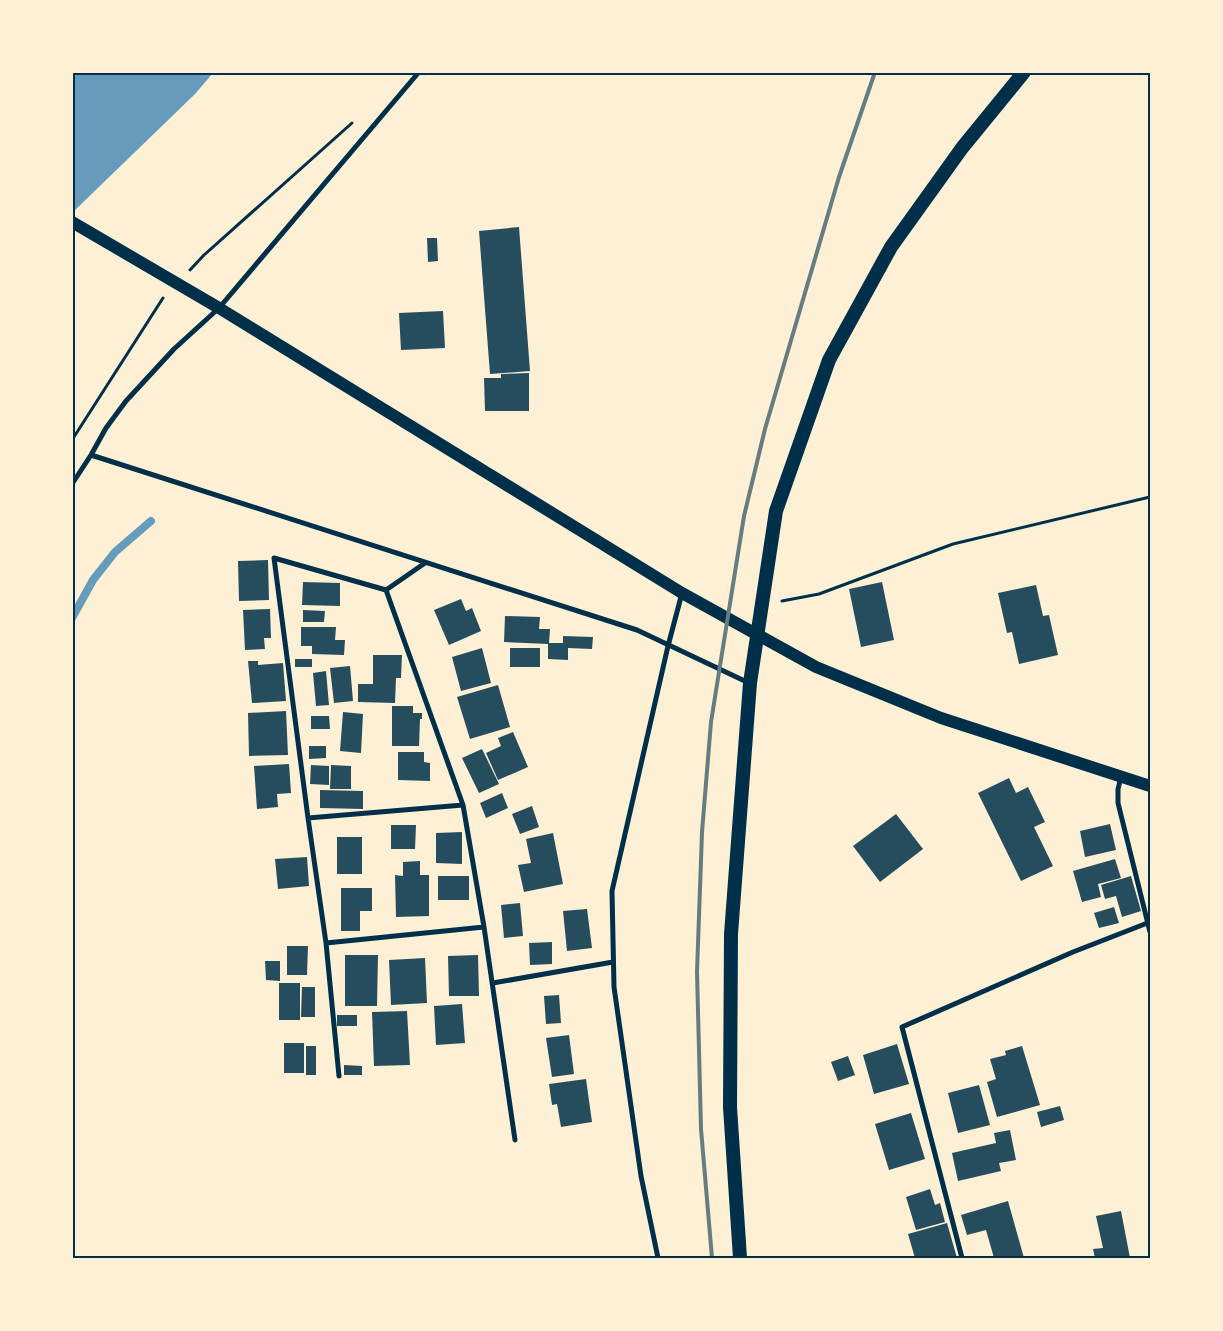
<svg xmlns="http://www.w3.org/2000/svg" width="1223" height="1331" font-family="'PT Sans Narrow',sans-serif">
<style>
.water{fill:#669bbc}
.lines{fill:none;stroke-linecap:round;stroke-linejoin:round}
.stream{stroke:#669bbc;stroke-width:8}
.building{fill:#264d5e}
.path{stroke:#003049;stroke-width:3}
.minor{stroke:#003049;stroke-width:5}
.primary{stroke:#003049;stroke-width:12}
.trunk{stroke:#003049;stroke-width:14}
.rail{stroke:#657d81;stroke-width:4}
.neatline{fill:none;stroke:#003049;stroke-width:2}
</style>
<rect width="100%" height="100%" fill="#fdf0d5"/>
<path class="water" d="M73,72H213V73L195,94L73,212Z"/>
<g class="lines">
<path class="stream" d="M72,618L93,580L115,552L151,521"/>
</g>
<path class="building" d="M519,227L530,371L490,374L479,231Z
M427,238H437L438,261L428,262Z
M443,311L445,348L401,350L399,313Z
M529,373V411H485L484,378H501V374Z
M268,560L269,600L239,601L238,561Z
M303,582L340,583V606L302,605Z
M882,582L894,640L861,647L849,589Z
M1036,585L1043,616L1049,615L1058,655L1019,664L1012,632L1007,633L998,593Z
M461,599L466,611L472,608L481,631L449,645L434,610Z
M270,609L271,638H264L265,649L245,650L243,610Z
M303,610L325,611L324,622H303Z
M505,616L540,617L539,629H550L549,643H563V636L593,637L592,649L568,648V660L548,659V644L504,642Z
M301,627H336L335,640H345L344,655L312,654V646H301Z
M482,648L491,683L461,691L452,657Z
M510,648H540V667H510Z
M373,655H402L401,678H396L395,703L358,702V684H373Z
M295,659H312V667H295Z
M248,661H258V665L283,663L286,701L252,703Z
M350,666L353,701L334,703L330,668Z
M326,671L329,705L316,706L313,673Z
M498,685L510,727L470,739L457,697Z
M392,706H413V713H422V719H420L419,746H392Z
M286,711L288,755L249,756L248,713Z
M343,712L363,714L361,753L340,751Z
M311,716H329L330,729H311Z
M513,732L528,767L498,780L486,753L501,746L498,738Z
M309,746H326V758L309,759Z
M482,749L499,784L479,793L462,758Z
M398,752H424V762L430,763V781L398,780Z
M289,764L291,793L277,794L278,807L257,809L254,766Z
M311,765L329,766V785L310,784Z
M331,765L351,766V789H330Z
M1009,778L1016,793L1028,787L1045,822L1034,827L1053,866L1021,881L978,793Z
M320,790L363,791V809L320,808Z
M502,793L508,808L486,818L480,803Z
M532,806L539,827L520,834L512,814Z
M896,814L923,849L880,882L853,846Z
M1110,824L1116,850L1085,857L1080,831Z
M391,825H416L415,849H391Z
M462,832V864L436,863V833Z
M553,833L563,884L524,892L518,865L531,863L526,839Z
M337,837H362V874H337Z
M307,857L309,886L278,889L275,859Z
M1115,859L1121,878L1098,884L1101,897L1082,902L1073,871Z
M420,861V875H429V916L396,917L395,875L403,876V862Z
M438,876H469V900H438Z
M1131,876L1141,911L1122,917L1116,896L1105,899L1101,885Z
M341,888H372V911H360V931H341Z
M520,903L523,936L504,938L501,905Z
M1114,907L1119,923L1099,928L1094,913Z
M587,909L592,948L567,951L563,911Z
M552,942V964L530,965L529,943Z
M287,946H308L307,975H287Z
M345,955H378L377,1006H345Z
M478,955L479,996H449L448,956Z
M425,958L427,1003L391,1005L389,960Z
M265,961H280V981L266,980Z
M279,983H300V1020H279Z
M302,987H315V1017H301Z
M559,995L561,1023L546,1024L544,996Z
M462,1004L465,1043L436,1045L434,1006Z
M407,1011L410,1065L374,1066L372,1012Z
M337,1015H357V1026H337Z
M569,1035L574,1074L552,1077L546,1038Z
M284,1043H304V1073H284Z
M897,1044L909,1084L874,1094L863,1055Z
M306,1046H316V1075H306Z
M1022,1046L1040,1105L997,1117L987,1082L996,1079L990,1059L1006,1055L1005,1051Z
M848,1056L855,1075L838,1081L831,1062Z
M344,1065L362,1066V1075H344Z
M586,1079L592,1122L561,1127L557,1104L552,1105L549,1084Z
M979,1085L990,1125L958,1133L948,1093Z
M1060,1106L1064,1120L1041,1127L1037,1112Z
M911,1113L925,1159L889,1170L875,1124Z
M1010,1130L1016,1160L999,1163L1001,1171L958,1181L952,1153L996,1143L994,1133Z
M930,1189L935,1205L940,1203L945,1222L916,1230L906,1197Z
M1008,1201L1024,1258H994L986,1230L967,1235L961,1215Z
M1121,1211L1130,1258H1095L1093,1249L1103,1248L1096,1216Z
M947,1223L957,1258H915L908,1234Z"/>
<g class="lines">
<path class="path" d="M190,270L204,255L352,123
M72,440L163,298
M782,601L819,594L953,544L1150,497"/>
<path class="minor" d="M91,455L637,630L749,683
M72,484L91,455L106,428L126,401L174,349L219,308L419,72
M386,590L463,805
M1121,777L1118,789V803L1150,932
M308,818L463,805L484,927
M326,943L484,927L515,1140
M493,983L613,962
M339,1076L326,943L308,818L274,558L386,590L425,563
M658,1258L641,1176L614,987L612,891L668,646L682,593
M962,1258L902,1027L1073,952L1150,922"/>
<path class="primary" d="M72,222L219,308L682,593L816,667L941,718L1150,786"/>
<path class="trunk" d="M740,1258L730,1107L731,934L750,683L776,511L829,360L891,247L962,148L1024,72"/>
<path class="rail" d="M712,1258L701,1129L697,972L702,832L711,722L744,516L765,429L839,177L875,72"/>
</g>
<rect width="1223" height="1331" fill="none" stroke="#fdf0d5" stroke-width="148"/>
<rect x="74" y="74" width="1075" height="1183" class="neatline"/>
</svg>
